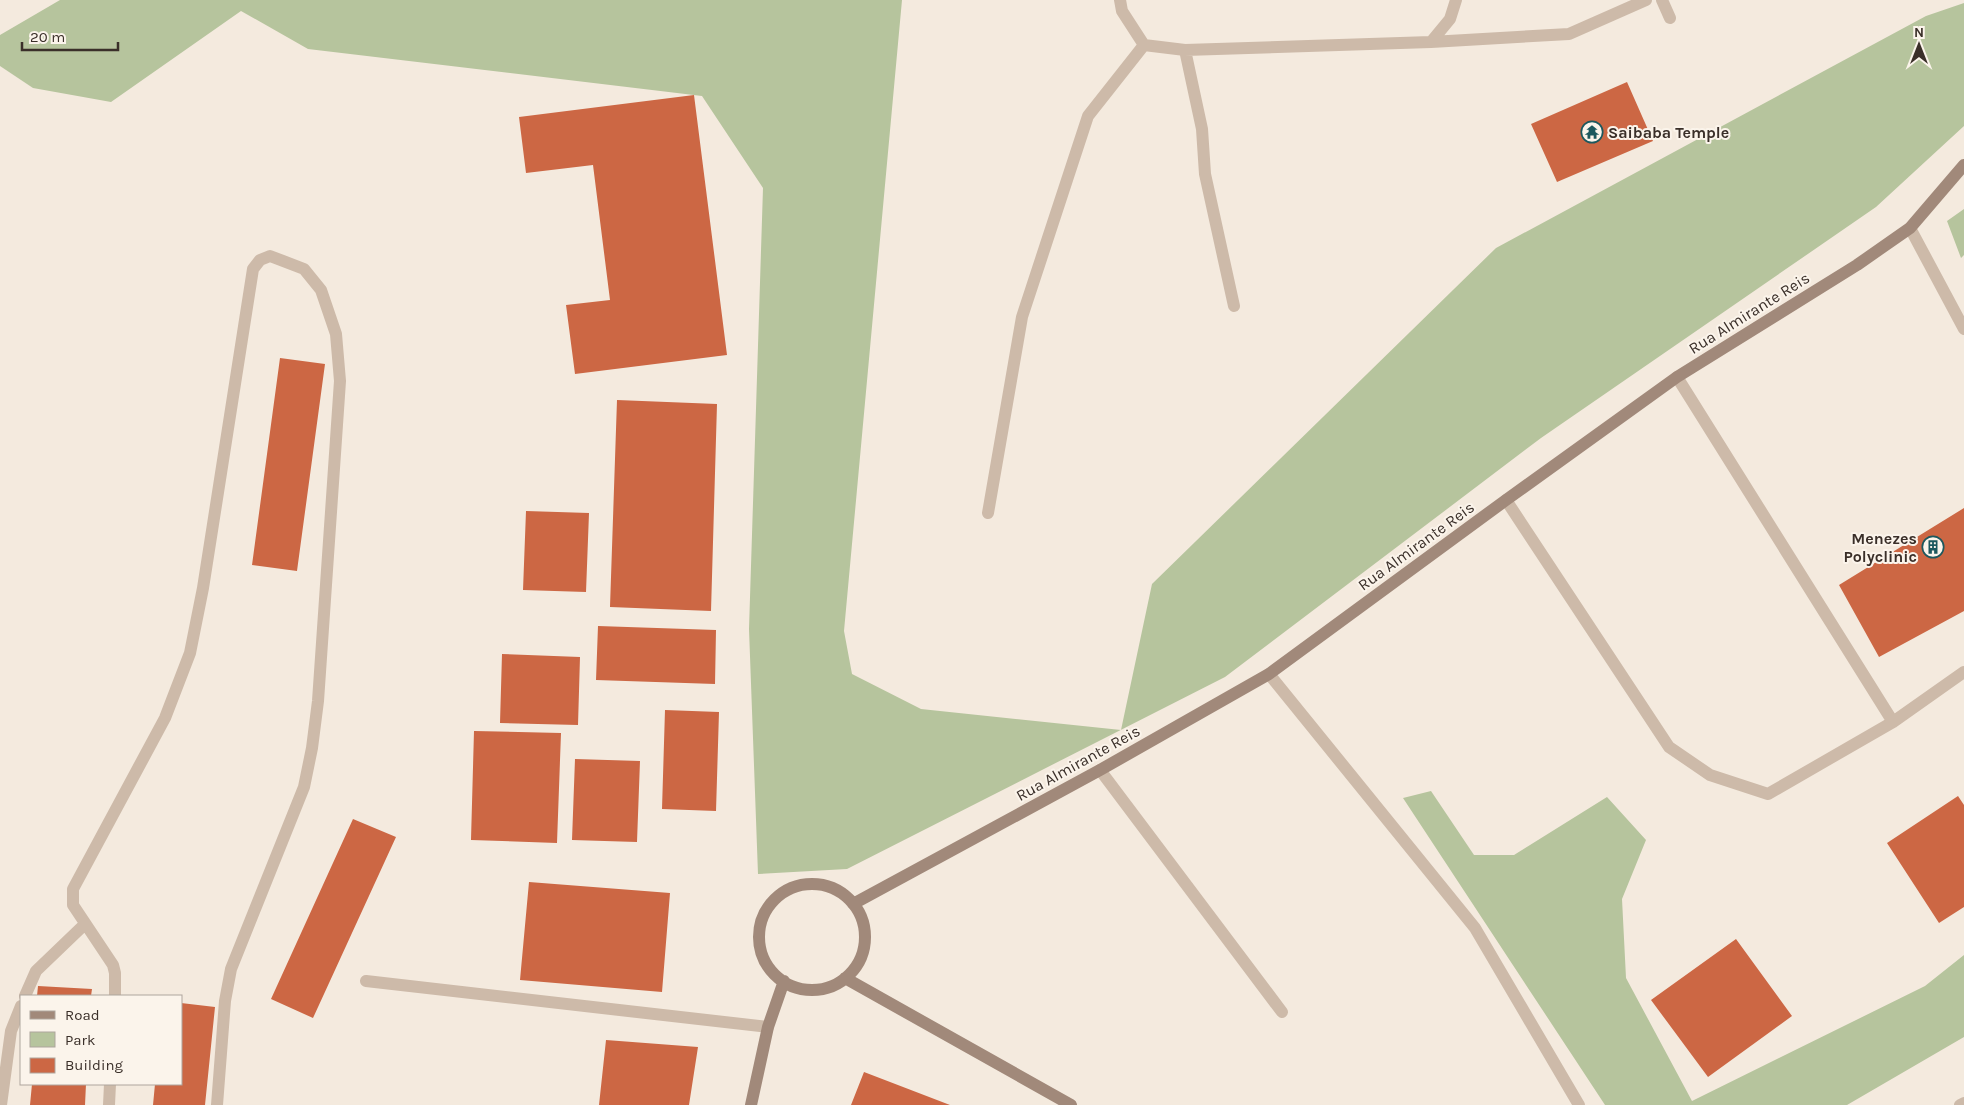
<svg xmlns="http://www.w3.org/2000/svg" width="1964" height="1105" font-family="Karla,sans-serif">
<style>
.green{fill:#b6c49d}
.building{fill:#cc6744}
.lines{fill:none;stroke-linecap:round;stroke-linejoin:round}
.lane{stroke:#cdbaa9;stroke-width:12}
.street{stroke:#cdbaa9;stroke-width:12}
.secondary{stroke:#a1897a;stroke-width:12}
.labels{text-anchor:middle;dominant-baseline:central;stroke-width:4;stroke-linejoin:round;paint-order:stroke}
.poi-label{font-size:16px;font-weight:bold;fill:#3a2f29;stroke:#fbf4eb;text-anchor:start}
.street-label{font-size:16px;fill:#3a2f29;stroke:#fbf4eb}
</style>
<rect width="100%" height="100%" fill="#f4eade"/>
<path class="green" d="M60,0H902L844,631L852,674L921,709L1121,730L1152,584L1496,248L1926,16L1964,3V126L1876,207L1541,438L1225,677L847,869L758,874L749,629L763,188L702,96L308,49L241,11L111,102L33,88L0,66V35Z
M1964,209V255L1961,258L1947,221Z
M1431,791L1474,855H1514L1607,797L1646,840L1622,899L1626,978L1692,1101L1925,986L1964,955V1037L1847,1105H1605L1403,798Z"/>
<path class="building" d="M1627,82L1653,141L1557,182L1531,124Z
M694,95L727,355L575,374L566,305L610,300L593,165L526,173L519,117Z
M280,358L325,364L297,571L252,565Z
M617,400L717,404L711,611L610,607Z
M1964,508V611L1879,657L1839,585Z
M526,511L589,513L586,592L523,590Z
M598,626L716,630L715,684L596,680Z
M502,654L580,657L578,725L500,723Z
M665,710L719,712L716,811L662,809Z
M474,731L561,733L557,843L471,840Z
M575,759L640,761L637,842L572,840Z
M1958,796L1964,805V907L1939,923L1887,843Z
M353,819L396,837L313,1018L271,999Z
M529,882L670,893L662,992L520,980Z
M1736,939L1792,1016L1708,1077L1651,1000Z
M38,986L92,989L91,996H37Z
M181,1003L215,1007L205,1105H153L155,1084H181Z
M606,1040L698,1047L689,1105H599Z
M864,1072L950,1105H851Z
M32,1084H86L85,1105H30Z"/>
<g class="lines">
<path class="lane" d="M366,981L768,1027"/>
<path class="street" d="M1120,0L1122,11L1144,45L1185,50L1431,42L1450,19L1456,0
M1662,0L1670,18
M1431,42L1569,34L1646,0
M1185,50L1202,129L1205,174L1234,306
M1910,228L1964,329
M1677,377L1893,722
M1506,500L1669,747L1710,775L1768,794L1893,722L1964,672
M988,513L1022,317L1088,116L1144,45
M1269,674L1475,928L1579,1105
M1100,770L1282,1012
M25,996L36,971L85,924
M115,996V973L113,965L73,905V889L165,718L190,653L203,588L253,269L260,260L270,256L304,269L321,290L336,334L340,381L318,701L312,748L304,787L231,969L225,1001L217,1105
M1,1105L11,1031L21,1006
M109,1105L110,1084
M1960,1105L1964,1103"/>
<path class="secondary" d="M759 937a53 53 0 1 1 106 0a53 53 0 1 1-106 0Z
M853,904L1100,770L1269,674L1506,500L1677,377L1857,265L1910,228L1964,165
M845,978L1071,1105
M751,1105L768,1027L784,981"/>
</g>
<defs>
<g id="temple-ring" transform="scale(1.125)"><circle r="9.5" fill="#fbf4eb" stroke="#1c585e" stroke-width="1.5"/><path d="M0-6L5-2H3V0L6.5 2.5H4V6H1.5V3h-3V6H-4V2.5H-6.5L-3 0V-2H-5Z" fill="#1c585e"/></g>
<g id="building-ring" transform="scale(1.125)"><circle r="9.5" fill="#fbf4eb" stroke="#1c585e" stroke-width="1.5"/><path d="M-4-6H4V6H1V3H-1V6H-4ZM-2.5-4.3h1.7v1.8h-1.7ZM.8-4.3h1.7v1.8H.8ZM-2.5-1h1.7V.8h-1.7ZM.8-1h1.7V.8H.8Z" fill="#1c585e"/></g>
</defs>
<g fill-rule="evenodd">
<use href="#temple-ring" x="1592" y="132"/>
<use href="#building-ring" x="1933" y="547"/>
</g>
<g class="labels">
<g class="poi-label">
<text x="1608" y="132">Saibaba Temple</text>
<text x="1917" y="538" text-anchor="end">Menezes<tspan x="1917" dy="18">Polyclinic</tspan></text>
</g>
<g class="street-label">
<text transform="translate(1749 313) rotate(-32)">Rua Almirante Reis</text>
<text transform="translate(1416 546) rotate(-36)">Rua Almirante Reis</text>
<text transform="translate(1078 763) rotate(-29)">Rua Almirante Reis</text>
</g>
</g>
<rect x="20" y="995" width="162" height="90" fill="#fbf4eb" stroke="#aea59d"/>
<rect x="30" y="1011" width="25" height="8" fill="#a1897a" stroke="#aea59d"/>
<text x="65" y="1020" font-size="15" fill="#3a2f29">Road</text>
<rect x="30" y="1032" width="25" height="15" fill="#b6c49d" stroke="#aea59d"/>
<text x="65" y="1045" font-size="15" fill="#3a2f29">Park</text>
<rect x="30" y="1058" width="25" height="15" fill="#cc6744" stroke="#aea59d"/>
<text x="65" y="1070" font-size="15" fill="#3a2f29">Building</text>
<g transform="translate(1919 45)" stroke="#fbf4eb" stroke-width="4" paint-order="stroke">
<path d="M0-4L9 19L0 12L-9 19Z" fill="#3a2f29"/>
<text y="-8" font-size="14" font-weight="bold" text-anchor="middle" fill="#3a2f29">N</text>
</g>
<path d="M22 42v8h96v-8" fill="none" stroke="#3a2f29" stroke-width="2.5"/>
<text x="30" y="42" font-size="15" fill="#3a2f29" stroke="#fbf4eb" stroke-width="4" paint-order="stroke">20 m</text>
</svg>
